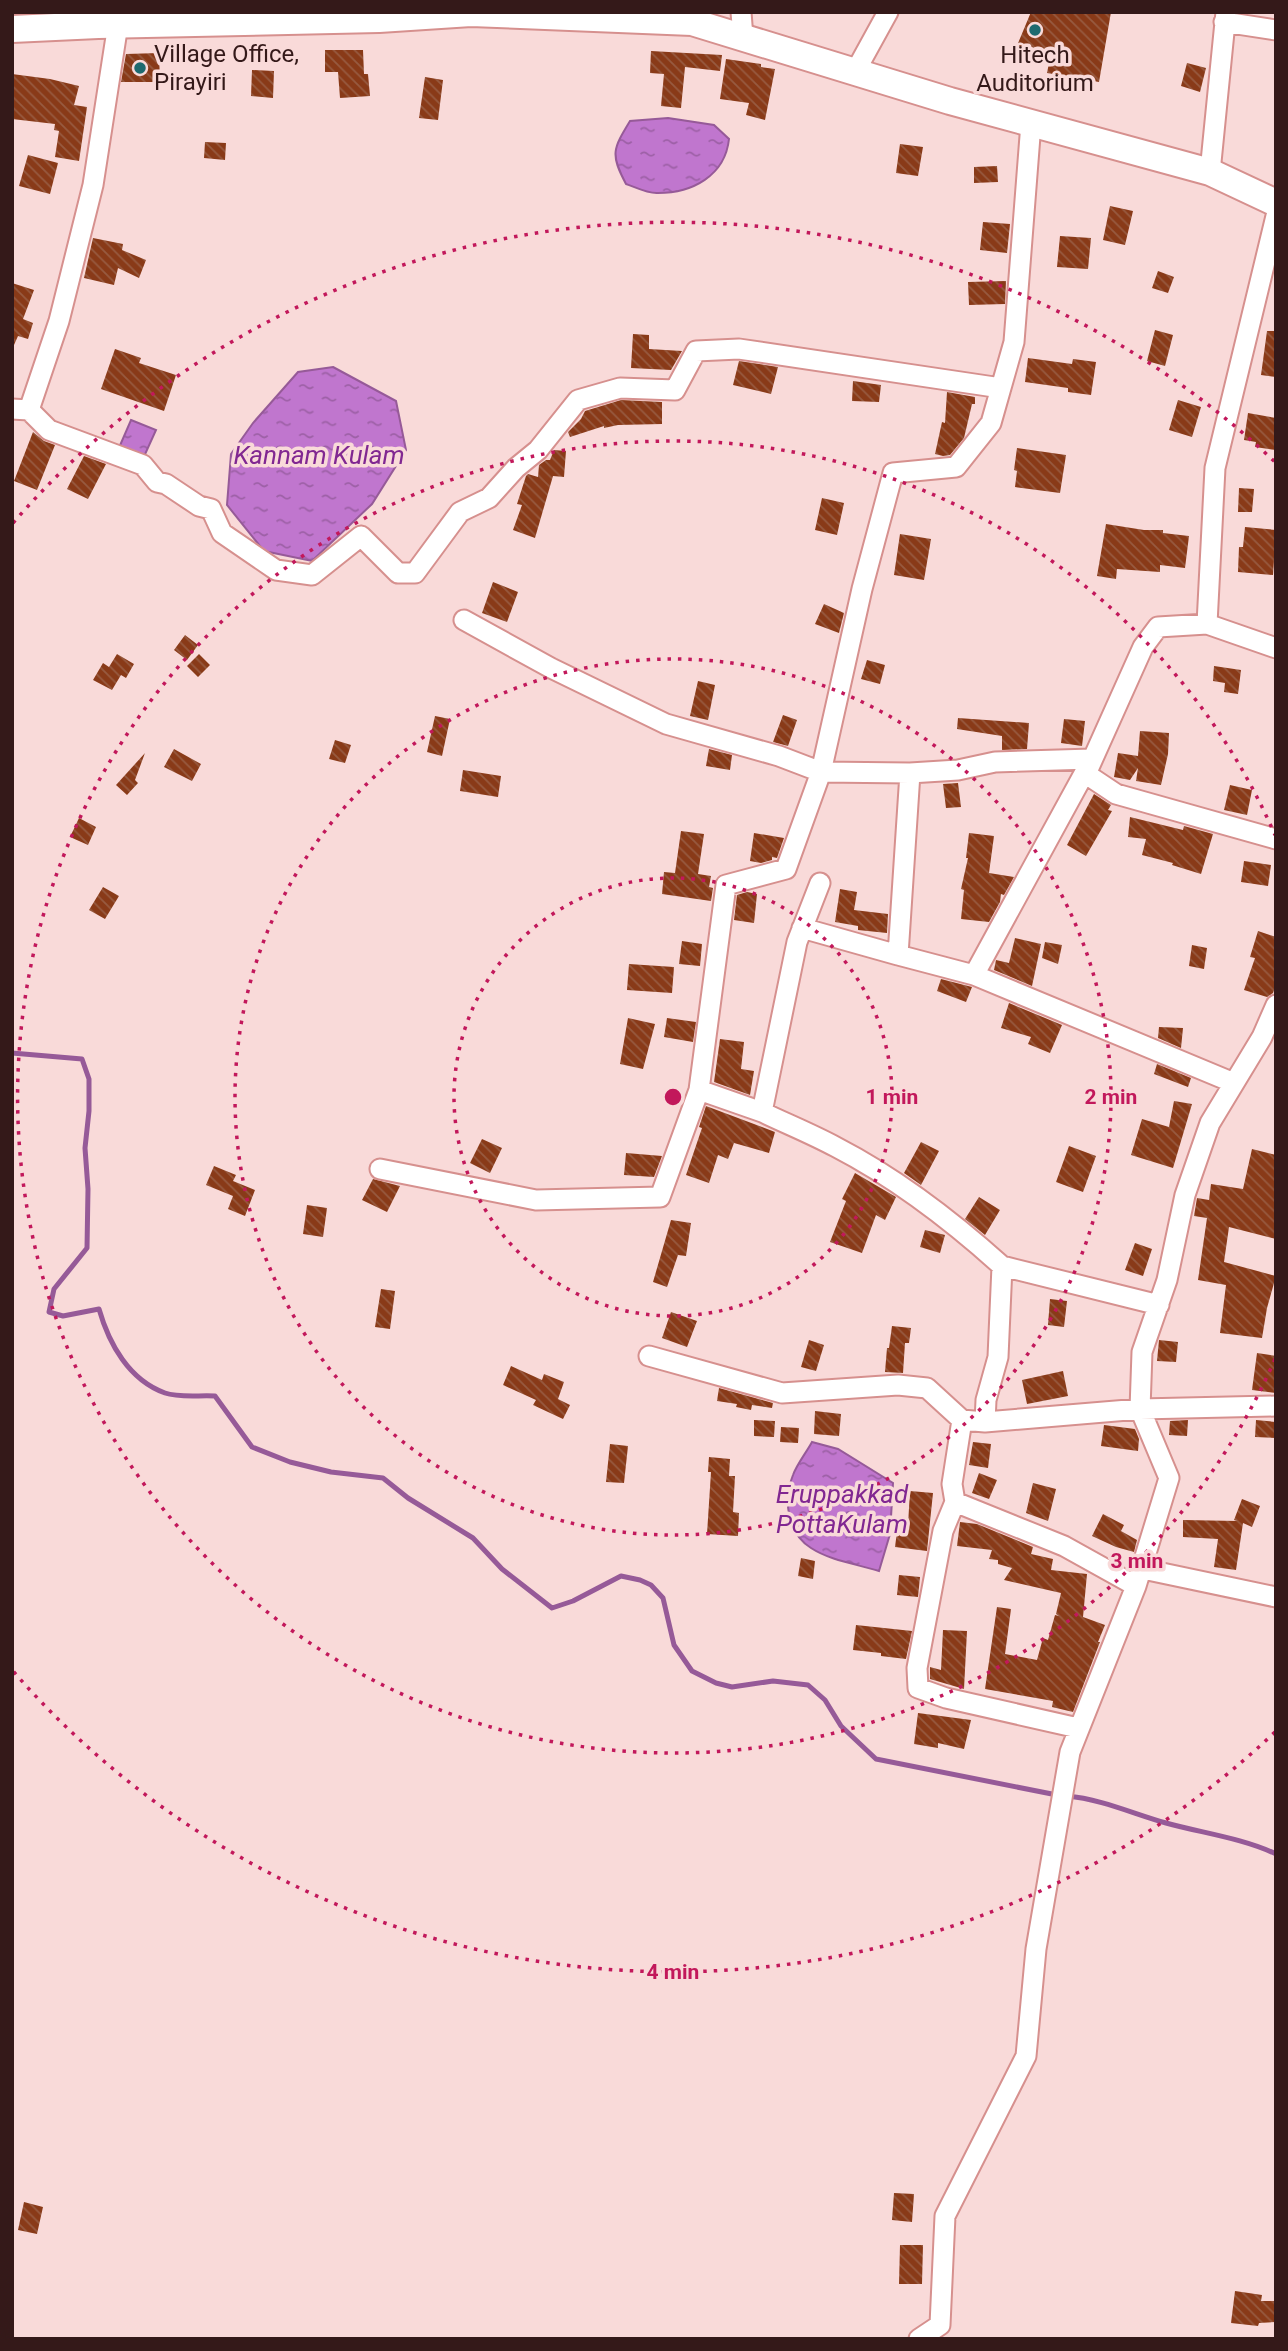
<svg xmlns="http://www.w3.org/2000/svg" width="1288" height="2351" font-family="Roboto,sans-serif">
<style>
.water{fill:url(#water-ripples);stroke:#965a98;stroke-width:2}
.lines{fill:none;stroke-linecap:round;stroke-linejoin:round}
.stream{stroke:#965a98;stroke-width:5}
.building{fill:url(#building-back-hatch)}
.street-casing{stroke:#d6908e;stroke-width:23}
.secondary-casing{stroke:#d6908e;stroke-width:30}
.street{stroke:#fff;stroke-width:19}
.secondary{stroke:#fff;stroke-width:26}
.ring{fill:none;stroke:#c2185b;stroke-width:3.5;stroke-dasharray:3.5 7}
.poi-dot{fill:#1e6a6f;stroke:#f9dad9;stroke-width:2.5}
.labels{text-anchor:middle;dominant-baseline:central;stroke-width:7;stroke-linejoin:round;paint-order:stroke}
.poi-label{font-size:24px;fill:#341919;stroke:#f9dad9;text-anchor:start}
.water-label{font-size:26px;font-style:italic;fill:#812791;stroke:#f9dad9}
.centre{fill:#c2185b;stroke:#f9dad9;stroke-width:3.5}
.ring-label{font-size:21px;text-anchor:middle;font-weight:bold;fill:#c2185b;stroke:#f9dad9;stroke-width:7;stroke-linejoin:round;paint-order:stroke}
</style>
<defs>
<pattern id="water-ripples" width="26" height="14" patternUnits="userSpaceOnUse" patternTransform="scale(1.75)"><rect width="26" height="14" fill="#c076ce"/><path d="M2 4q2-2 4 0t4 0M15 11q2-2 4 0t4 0" fill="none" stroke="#9d60a6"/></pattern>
<pattern id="building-back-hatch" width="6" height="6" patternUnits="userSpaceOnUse" patternTransform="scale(1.75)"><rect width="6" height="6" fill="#893a18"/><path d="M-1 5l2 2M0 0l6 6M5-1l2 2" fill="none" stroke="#975a40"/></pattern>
</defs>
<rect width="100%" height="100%" fill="#f9dad9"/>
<path class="water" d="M668,118L714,125L729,139C725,176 692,193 658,193C648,194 635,187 626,184C610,154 613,149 630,121Z
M333,367L396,401L406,450L372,504L312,561L264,551L227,505L231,454L253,423L298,372Z
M131,420L156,430L142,461L118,450Z
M812,1442L838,1449L893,1483L890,1534L879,1571C857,1564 831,1561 811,1548C787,1533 783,1500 793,1475C797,1464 806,1453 812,1442Z"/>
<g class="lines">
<path class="stream" d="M12,1053L82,1059L89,1079V1111L85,1148L88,1189L87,1248L54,1289L49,1312L63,1316L99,1309C109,1344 129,1380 165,1393C179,1398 200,1395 215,1396L252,1447L290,1462L331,1472L383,1478L408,1498L473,1538L502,1569L552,1608L573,1601L621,1576L640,1580L651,1585L663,1598L674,1645L692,1671L716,1683L732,1687L773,1681L808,1685L825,1700L841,1726L876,1759L1057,1795
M1067,1796C1101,1799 1134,1814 1166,1823C1202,1833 1242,1838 1276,1854"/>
</g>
<path class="building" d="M1031,12H1111L1099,82L1047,73L1049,63L1016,48Z
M325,50H363L364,74H368L370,96L340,98L338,72H325Z
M651,51L722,55L720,71L685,67L681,108L661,106L664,74L650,73Z
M159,53L160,82H121L126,54Z
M726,59L761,64V67L775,69L765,120L746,115L749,103L720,99Z
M1187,63L1206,68L1200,92L1181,86Z
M252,70L274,71L273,98L251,96Z
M12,74L50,79L79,86L74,105L87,107L79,161L55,157L59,131L54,130L55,124L12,119Z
M425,77L443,80L438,120L419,118Z
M205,142L226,143L225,160L204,158Z
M900,144L923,147L918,176L896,173Z
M28,155L58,163L50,194L19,186Z
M997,166L998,182L974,183V167Z
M1110,206L1133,211L1125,245L1103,240Z
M983,222L1010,224L1007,253L980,250Z
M1060,236L1091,238L1088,269L1057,267Z
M93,238L123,244L122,250L146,260L139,278L118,268L114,285L84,278Z
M1158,271L1174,277L1168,293L1152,288Z
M1006,281L1005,304L969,305L968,282Z
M12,283L34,290L23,319L33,323L28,339L18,336L14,345H12Z
M1155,330L1173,335L1165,366L1147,361Z
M1267,331H1276V377L1261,375Z
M633,334L649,335V349L682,351L671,370L631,368Z
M115,349L141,358L139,363L176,375L164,411L101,389Z
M1028,358L1072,364L1073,359L1096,362L1091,395L1068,392V388L1025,382Z
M739,361L778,367L771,394L733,385Z
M853,381L881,385L879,402L852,401Z
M947,392L975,397V404H972L964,438L950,455L943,456L935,454L942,422L945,423Z
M621,400L662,402V424L618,425L604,428V426L570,437L568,432L581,419L585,411Z
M1178,400L1201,407L1192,437L1169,430Z
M1248,413L1276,418V450L1255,447L1256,442L1244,440Z
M33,432L44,441L55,445L37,490L14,481Z
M1017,448L1066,455L1060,493L1015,487L1017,471L1014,470Z
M554,450L566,451L564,477L553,476L535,538L513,530L522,505L517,504L526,476L528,474L538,477L539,465L546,460H550Z
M84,456L106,464L88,499L67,489Z
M1239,488L1254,489L1252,512H1238Z
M822,498L844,503L837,535L815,530Z
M1106,524L1144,530H1163V533L1189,536L1185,568L1160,565V572L1117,569L1116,579L1097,576Z
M1245,527L1276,530L1273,575L1238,572L1239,547H1243Z
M900,534L931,539L924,580L894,575Z
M493,582L518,592L507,622L482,613Z
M824,604L844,613L839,633L815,624Z
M185,635L198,645L187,660L174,650Z
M117,654L134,664L126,678L121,675L112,690L93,680L103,663L109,667Z
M199,654L210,665L198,677L187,666Z
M867,660L885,665L880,684L861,679Z
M1214,666L1241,670L1238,694L1224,692L1225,683L1213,681Z
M698,681L715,685L708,720L690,716Z
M783,715L797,720L788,746L773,742Z
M435,716L450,719L442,756L427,752Z
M958,718L1029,723L1027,749L1002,750V736L957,729Z
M1064,719L1085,721L1082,746L1061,743Z
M1140,731L1169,733L1168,754L1161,785L1136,781L1138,768L1130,780L1114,777L1118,753L1138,756Z
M335,740L351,745L345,763L329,759Z
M174,749L201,764L192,781L164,767Z
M709,749L732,755L730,770L706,766Z
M145,753L135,780L138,783L127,795L116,785Z
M463,770L501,776L498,797L460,791Z
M958,783L961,807L946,808L943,784Z
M1230,785L1252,790L1247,815L1224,810Z
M1094,794L1111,805L1108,810L1112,811L1086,856L1067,845Z
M1130,817L1183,830L1184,826L1213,834L1201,874L1172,865L1173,863L1142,855L1146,839L1128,837Z
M79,818L96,827L88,845L70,837Z
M681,831L704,834L698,874L711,876L709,887L713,888L711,901L662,894L664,872L675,873Z
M754,833L784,838L777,858L772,857V860L761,863L750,861Z
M969,833L994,836L989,873L1014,877L1004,895L1001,894L1000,902L989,922L961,919L964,890L961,889L968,858H966Z
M1244,861L1271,865L1268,886L1241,882Z
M103,887L119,896L105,919L89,910Z
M840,889L857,892L854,910L888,914L887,933L858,930V926L835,922Z
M747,892L757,894L754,923L734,920L737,895Z
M1258,931L1276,937V985L1273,993L1267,997L1244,990L1255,958L1250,957Z
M1015,938L1041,944L1032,986L994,970L996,960L1009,963Z
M682,941L702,944L700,966L679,964Z
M1045,942L1062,945L1058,964L1042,958Z
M1192,945L1207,948L1204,969L1189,966Z
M629,964L674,967L672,993L627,990Z
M941,979L972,987L966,1002L937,991Z
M1009,1003L1062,1025L1050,1053L1028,1044L1031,1037L1001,1028Z
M628,1018L655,1024L643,1069L620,1064Z
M667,1018L696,1022L693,1042L664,1037Z
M1159,1027L1183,1028L1181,1048L1158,1038Z
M720,1039L744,1042L741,1069L754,1071L750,1095L714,1082Z
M1157,1064L1191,1078L1188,1087L1154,1074Z
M1174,1101L1192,1104L1173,1168L1131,1155L1142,1119L1169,1127Z
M706,1106L775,1132L769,1153L734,1143L728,1159L718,1155L709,1183L686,1175L702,1128L699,1127Z
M482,1139L502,1148L490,1173L470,1163Z
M921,1142L939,1151L921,1185L904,1173Z
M1069,1146L1096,1156L1083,1192L1056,1182Z
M1252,1149L1276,1155V1239L1229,1227L1224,1262L1276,1276L1267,1308L1262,1338L1220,1333L1226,1285L1198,1280L1207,1218L1194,1216L1197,1198L1209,1200L1211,1184L1243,1189Z
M626,1153L662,1156L654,1177L624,1175Z
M214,1166L236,1175L233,1181L255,1190L245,1216L228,1209L233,1196L206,1185Z
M855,1173L896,1197L885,1220L876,1215L862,1253L830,1242L846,1201L842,1199Z
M373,1179L400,1186L387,1212L362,1200Z
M979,1197L1000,1210L985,1235L965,1219Z
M307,1205L327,1208L323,1237L303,1234Z
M671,1220L691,1223L686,1256L678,1255L667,1287L653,1282Z
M925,1230L945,1235L940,1253L920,1247Z
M1135,1243L1152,1249L1143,1276L1125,1270Z
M381,1289L395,1291L390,1329L375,1327Z
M1050,1299L1067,1301L1064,1327L1048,1325Z
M671,1312L697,1321L687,1347L662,1338Z
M892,1326L911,1328L909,1343H905L903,1373L885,1372L887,1348H889Z
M809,1340L824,1345L816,1371L801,1367Z
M1159,1340L1178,1342L1176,1362L1157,1361Z
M1257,1353L1276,1356V1393L1252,1390Z
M511,1366L542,1380L544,1374L564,1382L558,1399L570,1405L563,1419L533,1405L536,1400L503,1385Z
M1063,1371L1068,1396L1027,1404L1022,1380Z
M719,1388L773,1403L772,1408L752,1405L751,1410L736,1407L737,1404L717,1401Z
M815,1411L841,1414L839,1436L814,1434Z
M754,1420L775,1421L774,1437L754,1436Z
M1188,1420L1187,1436L1169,1435L1170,1421Z
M1256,1420L1276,1422V1438L1255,1437Z
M1104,1425L1135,1429L1139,1439L1138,1451L1101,1446Z
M781,1427L799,1428L798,1443L780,1442Z
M973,1442L991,1444L988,1468L969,1465Z
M610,1444L628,1446L624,1483L606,1482Z
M709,1457L730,1459L729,1476H735L733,1512L739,1513L738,1536L707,1534L711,1472H708Z
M979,1473L997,1480L989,1499L972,1493Z
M1033,1483L1056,1489L1048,1521L1026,1513Z
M910,1491L933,1493L927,1551L895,1547L898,1524L908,1525Z
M1242,1499L1260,1506L1252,1527L1243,1523L1236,1570L1214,1567L1218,1539L1183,1537V1520L1237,1521L1234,1520Z
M1103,1514L1124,1525L1121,1531L1137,1540L1134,1552L1116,1547L1092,1536Z
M960,1522L977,1524L1033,1547L1031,1554L1053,1559L1051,1570L1087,1574L1083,1617L1105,1625L1098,1642H1100L1073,1712L1052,1707L1053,1701L985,1689L997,1607L1011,1609L1005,1654L1037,1660L1043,1638L1048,1640L1055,1615L1059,1616L1056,1614L1061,1593L1004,1580L1012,1568L998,1564V1560L989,1559L992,1550L957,1546Z
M801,1558L815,1561L813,1579L798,1576Z
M899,1575L920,1577L918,1597L897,1595Z
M856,1625L912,1631L906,1659L881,1656V1653L853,1650Z
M943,1630L967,1631L964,1689L930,1679V1667L941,1670Z
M918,1713L971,1720L964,1749L938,1743V1748L914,1744Z
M894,2193L914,2194L912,2222L892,2220Z
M24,2202L43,2207L37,2234L18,2230Z
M900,2245H923L922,2284H899Z
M1235,2291L1262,2295L1261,2301H1276V2322L1259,2323L1258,2326L1231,2323Z"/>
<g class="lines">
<g class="street-casing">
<path id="street" d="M741,12L743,38
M1224,22L1276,30
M855,72L888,12
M1210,172L1226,12
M12,409L29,410L59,321L93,185L118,24L117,13
M29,410L49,430L143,465L157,482L166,484L199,506L211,509L222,533L276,570L312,575L361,536L398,573H415L460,512L489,498L516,468L538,450L578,400L620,388L675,390L696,351L739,349L1001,388
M464,620L551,668L666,724L779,756L821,772L910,773L958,770L995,762L1092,759L974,975L898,955L910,773
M1207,624L1215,468L1276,216
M1276,648L1207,624L1158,627L1143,647L1086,774L1116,794L1276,839
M820,883L797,942L762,1112C787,1124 812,1134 836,1147C896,1178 952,1221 1002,1266L998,1357L986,1400L985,1422L962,1420L952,1484L955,1502L943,1531L917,1668L918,1688L946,1698L1078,1728
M802,928L898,955
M974,975L1234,1083
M699,1090L762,1112
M380,1169L536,1200L660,1197L699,1090L726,885L786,869L821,772L862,589L893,473L956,467L991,423L1014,342L1031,123
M1002,1266L1159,1305
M649,1356L782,1393L898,1385L927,1388L962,1420
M985,1422L1140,1409L1276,1406
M1143,1569L1276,1597
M1136,1586L1169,1478L1140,1409L1142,1352L1167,1280L1185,1195L1210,1123L1262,1037L1276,1005
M919,2339L940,2325L945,2216L1026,2056L1036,1949L1070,1752L1136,1586L1064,1546L955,1502"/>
</g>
<g class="secondary-casing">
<path id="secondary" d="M12,29L98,25L379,19L471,13L692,22L950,101L1210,172L1276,203"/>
</g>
<use href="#street" class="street"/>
<use href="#secondary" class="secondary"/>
</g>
<g class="ring">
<circle cx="673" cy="1097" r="219"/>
<circle cx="673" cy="1097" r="438"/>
<path d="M1275 1359A656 656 0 1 1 1275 835"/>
<path d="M1275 1732A875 875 0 0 1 13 1671M13 523A875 875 0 0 1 1275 462"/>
</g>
<g class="poi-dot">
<circle cx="1035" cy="30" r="7"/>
<circle cx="140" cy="68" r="7"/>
</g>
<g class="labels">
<g class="poi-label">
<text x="154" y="54">Village Office,<tspan x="154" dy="28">Pirayiri</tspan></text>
<text x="1035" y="55" text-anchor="middle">Hitech<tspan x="1035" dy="28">Auditorium</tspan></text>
</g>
<g class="water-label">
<text x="319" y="455">Kannam Kulam</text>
<text x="842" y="1494">Eruppakkad<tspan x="842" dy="30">PottaKulam</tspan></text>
</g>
</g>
<circle cx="673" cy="1097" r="10" class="centre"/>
<g class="ring-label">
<text x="892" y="1104">1 min</text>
<text x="1111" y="1104">2 min</text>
<text x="1137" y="1568">3 min</text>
<text x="673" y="1979">4 min</text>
</g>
<rect width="1288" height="2351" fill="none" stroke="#341919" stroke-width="28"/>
</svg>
